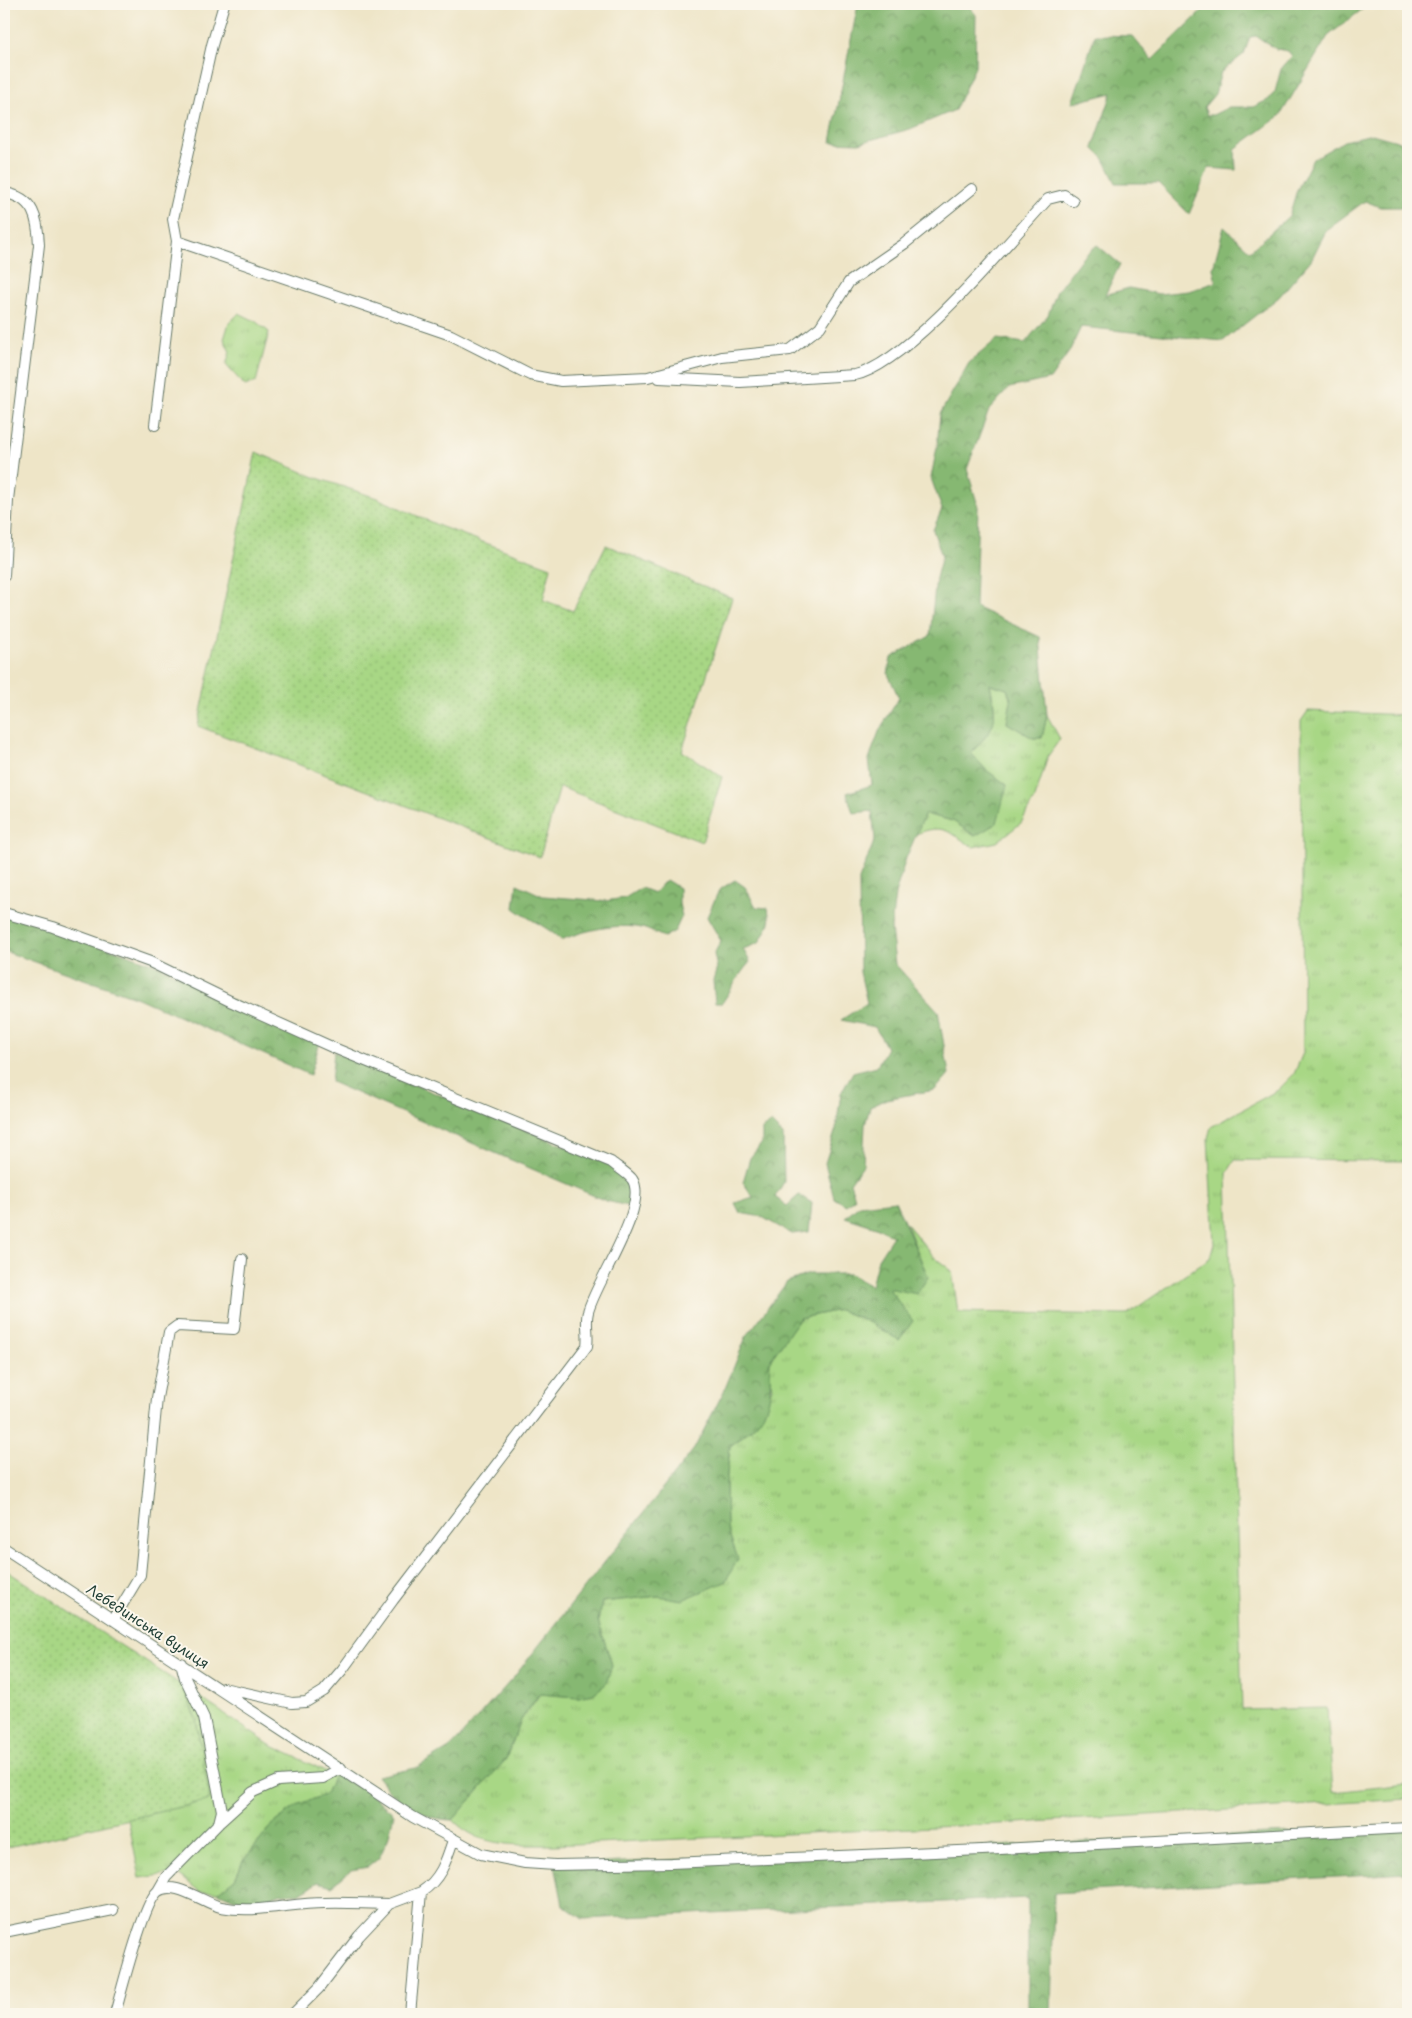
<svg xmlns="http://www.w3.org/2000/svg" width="1412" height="2018" font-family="'Playpen Sans',sans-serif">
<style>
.grass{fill:url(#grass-tufts);stroke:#648a5c}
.forest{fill:url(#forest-crowns);stroke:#527a53;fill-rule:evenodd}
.garden{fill:url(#garden-dots);stroke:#648a5c}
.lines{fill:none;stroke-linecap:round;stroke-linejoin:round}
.minor-casing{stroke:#677867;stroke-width:12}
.minor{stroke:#fff;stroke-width:10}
.labels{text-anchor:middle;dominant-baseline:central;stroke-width:4;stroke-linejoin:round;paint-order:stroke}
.street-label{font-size:14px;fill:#1f3d34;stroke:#fbf7ec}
</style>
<defs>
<pattern id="grass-tufts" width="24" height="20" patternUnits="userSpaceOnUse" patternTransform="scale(1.25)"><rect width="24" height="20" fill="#a8d785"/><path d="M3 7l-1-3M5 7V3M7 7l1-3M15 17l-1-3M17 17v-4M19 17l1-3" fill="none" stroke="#90b973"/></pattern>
<pattern id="forest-crowns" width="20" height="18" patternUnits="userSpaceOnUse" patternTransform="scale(1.25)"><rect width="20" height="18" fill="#86b872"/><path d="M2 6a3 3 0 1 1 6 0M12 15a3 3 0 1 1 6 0" fill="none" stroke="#6d975e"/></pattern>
<pattern id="garden-dots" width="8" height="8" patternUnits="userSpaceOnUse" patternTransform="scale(1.25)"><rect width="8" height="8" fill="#a8d785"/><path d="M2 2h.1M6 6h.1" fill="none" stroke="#90b973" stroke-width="1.8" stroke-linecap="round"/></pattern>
</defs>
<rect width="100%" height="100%" fill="#fbf7ec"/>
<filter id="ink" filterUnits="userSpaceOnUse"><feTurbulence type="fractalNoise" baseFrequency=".02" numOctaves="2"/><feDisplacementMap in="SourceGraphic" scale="10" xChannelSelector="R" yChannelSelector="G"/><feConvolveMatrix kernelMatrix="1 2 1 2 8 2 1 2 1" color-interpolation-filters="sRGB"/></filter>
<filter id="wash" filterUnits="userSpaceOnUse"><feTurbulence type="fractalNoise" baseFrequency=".0096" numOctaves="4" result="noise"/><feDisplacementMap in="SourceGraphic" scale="20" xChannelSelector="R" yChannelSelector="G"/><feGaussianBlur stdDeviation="1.12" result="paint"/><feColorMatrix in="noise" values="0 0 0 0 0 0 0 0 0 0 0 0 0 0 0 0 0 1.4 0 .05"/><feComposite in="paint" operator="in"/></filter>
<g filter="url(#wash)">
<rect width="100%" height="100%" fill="#eee5c7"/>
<path class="grass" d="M239,313L255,321L269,332L256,382L245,386L226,365L230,352L224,339L229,323Z
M990,684L1007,689L1011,700L1007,723L1033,738H1042L1047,715L1060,739L1048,756L1035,798L1021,823L997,842L973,847C949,832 944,823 916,834L925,814L953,821L975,836L1007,785L986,770L971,753C997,726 998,720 990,684Z
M1308,711L1408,715V1161L1235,1160L1227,1173L1242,1710L1327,1708L1333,1792L1408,1784V1799L1018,1823L554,1845C517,1845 480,1848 453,1820L506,1759L521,1720L540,1694L579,1697L612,1665L598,1621L602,1602L658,1596L682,1599L738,1559L727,1528L726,1484L730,1446L740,1439L772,1389L769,1362L800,1318L840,1310L868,1322L899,1340L888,1288L928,1277L906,1223L934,1257L952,1271L958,1312L1126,1315L1210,1258L1214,1244L1208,1138L1211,1127L1278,1090L1294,1074L1303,1053L1301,721Z
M183,1686L270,1745L334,1775L326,1794L300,1804L275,1822L243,1861L235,1879L218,1892H200L177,1873L140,1878L128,1819L209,1800L196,1720Z"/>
<path class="forest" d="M858,4H967L976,15L975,67L955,110L910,129L859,143L831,142Z
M1205,4H1369L1328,36L1280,116L1235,149L1236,170L1209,168L1189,214L1158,183H1116L1104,159L1093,148L1112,93L1072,103L1095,35L1132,36L1152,60L1205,8ZM1256,36L1276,49L1288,51L1292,56L1281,69L1275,92L1268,100L1253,107H1229L1213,115H1207L1204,107L1215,94L1221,72L1244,54L1250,37Z
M1372,134L1408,144V207H1380L1365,201L1327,229L1311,260L1279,297L1223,341L1081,327L1069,352L1050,379L1009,388L989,410L967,469L978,506L975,607L1040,637L1047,715L1042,738H1033L1007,723L1011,700L1007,689L990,684C997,723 999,723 971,753L986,770L1007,785L997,823L975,836L953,821L925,814L906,858L895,894L891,928L895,964L938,1011L949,1074L935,1090L886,1099L870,1107L865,1125L863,1165L850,1183L855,1198L846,1205L834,1198L825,1163L836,1129L841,1093L853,1072L877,1066L887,1048L875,1027L841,1020L867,1003L860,972L859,880L875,839L872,811L853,813L847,793L872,785L869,759L880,729L899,698L888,674L891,658L930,636L936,578L942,556L933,530L942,509L931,478L937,447L940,414L969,363L997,339L1025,343L1048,315L1057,291L1081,259L1097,245L1120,264L1105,295L1129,288L1159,294L1189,291L1216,282L1213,268L1224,227L1250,251L1289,216L1297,190L1313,159L1344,141Z
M666,880L679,888V904L682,916L675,931L664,937C657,934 649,930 642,928C616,923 585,930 561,940C547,926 529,920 514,908L517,884L543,896L605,901L625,898L641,888L654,893Z
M735,880L745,887L756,907L768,908L770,923L759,943L743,949L750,962C738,975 732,989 722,1003H715L713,981L717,968L714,954L721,941L707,917L719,890Z
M11,915L150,962L320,1042L310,1075L138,998L4,951V920Z
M334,1052L609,1164C620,1173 642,1190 628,1206L606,1201L331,1082Z
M771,1123L783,1135L784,1182L775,1197L787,1206L799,1195L812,1203L809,1232L792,1234L762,1217L740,1213L735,1203L753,1197L743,1182L750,1158L762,1143V1129Z
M895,1201L928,1277L917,1294L888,1288L913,1321L899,1340L868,1322L840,1310L800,1318L769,1362C774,1408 766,1419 730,1446L726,1484L727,1528L738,1559L725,1582L682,1600L658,1596L602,1602L598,1621L612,1665L606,1684L593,1694L579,1697L539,1694L521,1720L506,1759L453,1820C422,1820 395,1801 377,1776L416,1768L451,1747L514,1677L694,1449L724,1391L746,1337L787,1282L809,1274H849L871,1286L878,1259L893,1236L876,1227L845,1217L859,1205Z
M334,1775L366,1790L394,1814L388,1839L379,1858L368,1867L351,1870L332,1886L318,1882L299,1894L282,1893L258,1902H241L218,1892L235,1879L243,1861L275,1822L300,1804L326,1794Z
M1408,1828V1873L1054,1893L1051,2014H1028V1898L583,1919L563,1905L555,1865Z"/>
<path class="garden" d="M256,452L314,477L377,498L442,527L551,567L543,600L573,611L606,545L732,598L682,751L722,777L702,842L560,787L540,857L198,726Z
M4,1569L183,1686L196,1720L210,1800L4,1848Z"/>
</g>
<g filter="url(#ink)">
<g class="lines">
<g class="minor-casing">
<path id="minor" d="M4,193C34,197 38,219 39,245L8,500L4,576
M177,241L451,335L530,375L561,381L648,377L722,357L790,350L820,327L849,282L904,244L972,189
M659,378L740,382L855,375C908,364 1008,242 1048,199L1064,195L1073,201
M155,425L177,241L173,219L212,45L224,4
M4,913L53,927L150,962L232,1002L334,1048L611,1162C617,1167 627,1173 632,1179C650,1205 595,1283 588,1312C585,1322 589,1335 587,1346L393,1600L342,1670L324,1691L306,1702L292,1703L223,1688
M4,1548L413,1817L481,1854L525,1863L555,1865L671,1863L982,1850L1408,1828
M113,1620L140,1575L157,1398L169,1332L177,1326L234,1329L242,1259
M220,1822L253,1792L278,1781L323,1778L341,1768
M158,1891L166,1877L219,1823L222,1811L204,1718L185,1678L181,1663
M4,1932L113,1910
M115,2014C121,1992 143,1905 157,1892C173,1878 205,1904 221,1907C255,1914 290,1903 324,1903C346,1902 367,1904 389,1904
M293,2014L319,1988L359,1936L389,1904L421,1892
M410,2014L421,1892C440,1880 446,1862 453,1840"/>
</g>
<use href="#minor" class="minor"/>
</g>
</g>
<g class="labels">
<g class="street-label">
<text transform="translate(148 1626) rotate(33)">Лебединська вулиця</text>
</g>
</g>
<rect width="1412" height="2018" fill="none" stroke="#fbf7ec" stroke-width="20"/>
</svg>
